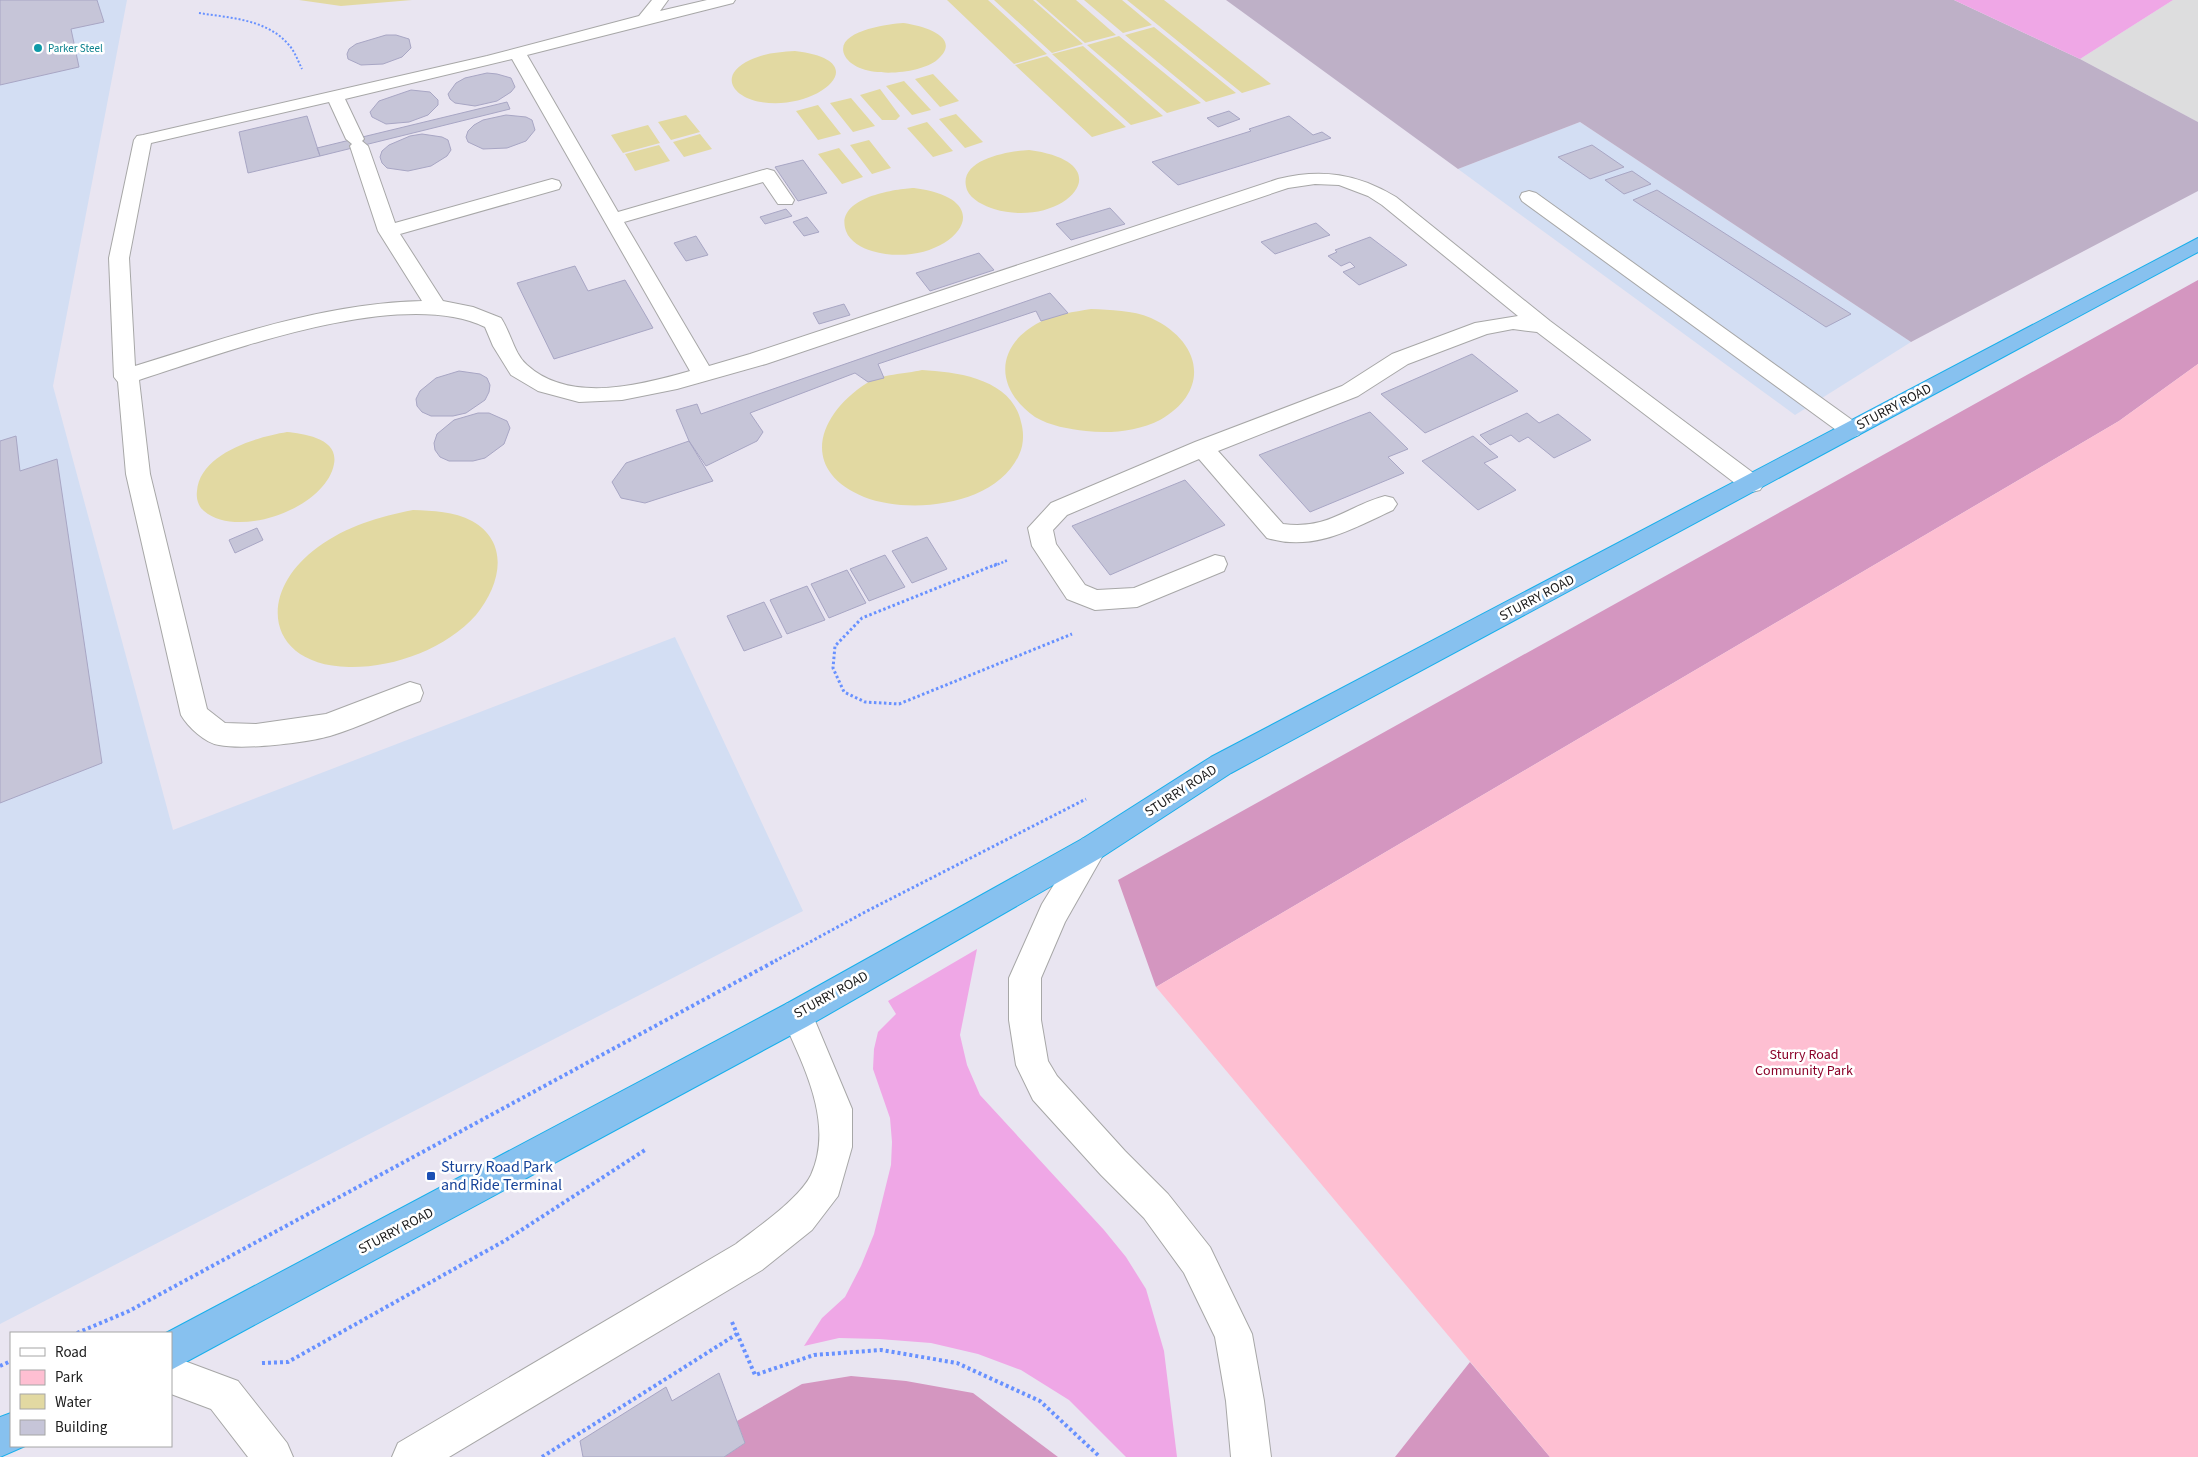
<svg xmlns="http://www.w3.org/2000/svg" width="2198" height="1457" font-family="'Source Sans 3',sans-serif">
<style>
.residential{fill:#ddddde}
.commercial{fill:#d3def3}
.construction{fill:#beb0c7}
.grass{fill:#efa7e6}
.forest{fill:#d496c0}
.park{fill:#febfd2}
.water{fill:#e2d9a2}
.building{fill:#c6c5d8;stroke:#a8a6c4}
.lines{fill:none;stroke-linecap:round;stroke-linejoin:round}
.minor-casing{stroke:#a7a7a7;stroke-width:2}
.highway-casing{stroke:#17afeb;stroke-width:2}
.path-far3{stroke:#6891ff;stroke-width:2;stroke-dasharray:2 2;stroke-linecap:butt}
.path-far2{stroke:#6891ff;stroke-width:2.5;stroke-dasharray:2 2;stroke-linecap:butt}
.path-far1{stroke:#6891ff;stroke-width:3;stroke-dasharray:2.5 2.5;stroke-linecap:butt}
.path{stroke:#6891ff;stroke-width:4;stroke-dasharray:3 3;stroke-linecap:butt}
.minor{fill:#fff;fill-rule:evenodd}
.highway{fill:#87c1ef;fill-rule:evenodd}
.culture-dot{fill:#0f9aa8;stroke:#fff;stroke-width:2}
.transit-dot{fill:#1a4fb4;stroke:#fff;stroke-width:2}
.labels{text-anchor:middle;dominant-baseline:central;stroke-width:5;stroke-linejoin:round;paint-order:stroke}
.far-culture-label{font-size:11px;fill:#0d838f;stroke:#fff;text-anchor:start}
.street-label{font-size:14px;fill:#202020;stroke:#fff}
.park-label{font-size:14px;fill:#8a0229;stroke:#fff}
.near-transit-label{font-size:16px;fill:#164399;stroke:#fff;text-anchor:start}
</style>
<rect width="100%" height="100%" fill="#e9e5f1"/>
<path class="residential" d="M2173,0H2198V122L2080,59Z"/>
<path class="commercial" d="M0,0H127L53,386L173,830L675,637L803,911L0,1324Z
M1580,122L1911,342L1795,415L1458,169Z"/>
<path class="construction" d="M1226,0H1954L2080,59L2198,122V191L1911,342L1580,122L1458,169Z"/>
<path class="grass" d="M1954,0H2173L2080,59Z
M977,949L960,1035L967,1065L980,1095L1104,1230L1126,1257L1146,1289L1164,1351L1177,1457H1126L1069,1400L1021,1370L978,1354L931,1343L879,1339L839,1338L804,1346L822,1318L845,1297L861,1266L874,1234L891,1165L892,1142L890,1118L873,1069L874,1049L878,1032L896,1014L888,1001Z"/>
<path class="forest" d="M2198,280V364L2119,421L1156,987L1118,880Z
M1470,1362L1550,1457H1395Z
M851,1376L906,1381L973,1393L1058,1457H724L745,1443L737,1421L802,1384Z"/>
<path class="park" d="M2198,364V1457H1550L1156,987L2119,421Z"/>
<path class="water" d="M299,0H412L341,6Z
M947,0H988L1047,54L1014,64Z
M994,0H1033L1083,44L1052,53Z
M1036,0H1076L1116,35L1085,43Z
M1084,0H1122L1152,25L1123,33Z
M1127,0H1164L1271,84L1242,93Z
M903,23C919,25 965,36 937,60C919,75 858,80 845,56C832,31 889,24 903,23Z
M1154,27L1236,93L1206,102L1125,35Z
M1119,36L1201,103L1167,113L1087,45Z
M1083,46L1163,116L1131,125L1052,54Z
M795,51C880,61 815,112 761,102C732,97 718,75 750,60C765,53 779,52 795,51Z
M1047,56L1126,127L1092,137L1015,65Z
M933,74L959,101L940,107L915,79Z
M904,81L931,110L912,115L886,86Z
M880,89L900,116L896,120H882L860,95Z
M851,98L875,126L853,132L830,103Z
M818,105L841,134L818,140L796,111Z
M956,114L983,142L965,148L939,119Z
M686,115L700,132L671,140L658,122Z
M927,122L953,151L933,157L907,128Z
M648,125L660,143L623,153L611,135Z
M700,134L712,149L684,157L673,142Z
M869,140L891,168L872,174L850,145Z
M659,145L670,161L635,171L625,154Z
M839,148L863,177L842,184L818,154Z
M1029,150C1127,163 1063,230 994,209C985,206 971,200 967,190C956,159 1010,151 1029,150Z
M914,188C1013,201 943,272 872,251C862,248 850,242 846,231C834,198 894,189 914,188Z
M1091,309C1111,310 1132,310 1151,318C1201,341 1212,390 1160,420C1138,431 1110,434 1086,431C1069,429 1050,426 1035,417C995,389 994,346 1040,322C1055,314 1074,312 1091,309Z
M922,370C958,372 1012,379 1021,422C1024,432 1024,445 1019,455C996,506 910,515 864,497C799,470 817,415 867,383C881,374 905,374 922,370Z
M287,432C304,434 339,438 334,464C326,508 238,540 204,511C198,506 196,498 197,491C200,453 257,437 287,432Z
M413,510C433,511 454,511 472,521C511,543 500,586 476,615C446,649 393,668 349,667C265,665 256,592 318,547C347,526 378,517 413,510Z"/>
<path class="building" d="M0,0H97L104,22L71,29L79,67L0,85Z
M386,35H396L409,39L411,48L402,57L383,64L361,65L348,59L347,54L349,49L356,44Z
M487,73L497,74L511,78L515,87L511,92L497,101L475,106L455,103L450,99L448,94L456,83L465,78Z
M411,90L430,92L438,100V105L428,115L409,122L386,124L372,117L370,112L379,101Z
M507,102L510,109L320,156L317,148Z
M1229,111L1240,119L1218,127L1207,118Z
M506,115L526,117L532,120L535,130L526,141L507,148L483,149L468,142L466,137L468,131L474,125L483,120Z
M307,116L320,156L248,173L239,132Z
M1289,116L1313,135L1322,132L1331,138L1178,185L1152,162L1251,131L1249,129Z
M422,134L442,137L448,140L451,150L447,156L431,166L408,171L387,168L382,163L380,157L382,151L389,145L410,136Z
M1592,145L1624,167L1590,179L1558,157Z
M803,160L827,193L798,201L775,167Z
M1632,171L1651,184L1624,194L1605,180Z
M1657,190L1851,314L1826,327L1633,200Z
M1110,208L1125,224L1071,240L1056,224Z
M786,209L792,216L765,224L760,217Z
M807,217L819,232L804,236L793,222Z
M1316,223L1330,235L1275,254L1261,242Z
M696,236L708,255L686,261L674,243Z
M1370,237L1407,265L1359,285L1343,272L1355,267L1350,262L1341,266L1328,256L1337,252L1335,250Z
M979,253L994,270L930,291L916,273Z
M575,266L588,291L625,280L653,328L554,359L517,283Z
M1050,293L1068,313L1041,321L1036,311L878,364L884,378L868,382L855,373L750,413L763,432L757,441L706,466L689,441L676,410L697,404L701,414Z
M844,304L850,315L819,324L813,313Z
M1472,354L1518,391L1425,433L1381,394Z
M459,371L480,374L487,378L490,385L489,392L485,400L466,413L453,416H431L422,412L417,406L416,399L420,391L436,378Z
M1370,412L1408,449L1388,457L1404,473L1310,512L1259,455Z
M478,413H489L507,421L510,428L504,444L485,458L473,461H449L440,457L435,450L434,443L437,434L454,420Z
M1527,413L1539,423L1558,414L1591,440L1554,458L1528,437L1519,442L1511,435L1490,445L1480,435Z
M16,436L20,471L57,459L102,763L0,803V441Z
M1473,436L1498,457L1484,463L1516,490L1478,510L1422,461Z
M689,441L713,481L645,503L621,498L612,482L626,463Z
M1185,480L1225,525L1110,575L1072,526Z
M257,528L263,540L235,553L229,540Z
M927,537L947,569L912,583L892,551Z
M885,555L905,587L869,601L850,569Z
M847,570L866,603L829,618L811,584Z
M807,586L825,620L787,634L770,600Z
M764,602L782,637L744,651L727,616Z
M719,1373L745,1443L724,1457H583L580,1441L666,1387L672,1401Z"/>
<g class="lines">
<g class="minor-casing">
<path id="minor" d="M652,0H668L660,11L707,0H735L733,3L527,55L618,212L767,169L774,171L794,200L792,204H778L763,182L624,222L709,366L750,354L1278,179C1322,168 1358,174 1396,197L1550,321L1760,478L1764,484L1760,490L1752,492L1744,490L1537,332L1513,329L1487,334L1408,364L1358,396L1218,451L1283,524C1329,530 1345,507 1385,496L1393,498L1397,504L1393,510C1352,529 1314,552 1267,538L1199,459L1067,515L1053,530L1056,544L1085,585L1097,590L1134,588L1215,555L1224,557L1227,564L1224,571L1137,607L1095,610L1067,599L1032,546L1028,528L1051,503L1195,442L1342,386L1392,354L1475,323L1518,316L1382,205L1368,196L1339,185L1315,184L1288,188L766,364L677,389L622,400L579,402L538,391L511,375L493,346L485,327C401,286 226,352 139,380L150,474L207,709L225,723L256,724L326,714L410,682L420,685L423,693L420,701C390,712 360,727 330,736C305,743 244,750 219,745C205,743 188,727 181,715L126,474L118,382L114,377L109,258L134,140L137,136L143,135L487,56L639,16ZM512,59L690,371C641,385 570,404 527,365C514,354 511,333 501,318L473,307L443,301L400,234L559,189L561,185L559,181L552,179L395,223L368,146L362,141L364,139L345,99ZM329,102L346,139L352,144L350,146L378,231L422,301C324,303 228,337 135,366L129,258L151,143Z
M1529,191L1536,193L1859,425L1862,430L1859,435L1851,438L1843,435L1522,201L1520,197L1522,193Z
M1092,835L1102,839L1107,848L1065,922L1041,978V1020L1048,1061L1057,1076L1125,1151L1168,1194L1210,1247L1252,1334L1264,1401L1271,1457H1231L1226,1401L1215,1337L1184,1273L1144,1218L1101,1175L1033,1100L1016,1065L1009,1020V978L1042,904L1082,839Z
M797,1000L808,1004L852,1109V1147L838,1196L812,1230L762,1270L449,1457H392L398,1443L736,1244C758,1227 799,1199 811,1175C835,1122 802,1063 781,1015L786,1004Z
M171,1356L238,1381L287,1443L293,1457H248L211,1409L171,1394Z"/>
</g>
<g class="highway-casing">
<path id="highway" d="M2198,238V252L1231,773L1102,857L808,1026L171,1370V1333H166L786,1004L1082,839L1211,757Z
M11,1413V1446H25L0,1457V1417Z"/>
</g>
<path class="path-far3" d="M199,13C230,18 267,19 289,45C295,52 298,61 302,69"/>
<path class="path-far2" d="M994,566L1008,560"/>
<path class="path-far1" d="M997,564L862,618L835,646L833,668L844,692L865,702L899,704L1072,634
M775,961L867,911L1086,799"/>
<path class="path" d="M732,1322L755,1375L814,1355L881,1350L957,1363L1040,1401L1100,1457
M77,1333L129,1311L777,960
M262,1363L288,1362L506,1240L645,1150
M0,1366L11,1361
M542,1457L737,1334"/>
<use href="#minor" class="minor"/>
<use href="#highway" class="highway"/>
</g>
<circle class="culture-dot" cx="38" cy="48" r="5"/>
<rect class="transit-dot" x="426" y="1171" width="10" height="10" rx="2.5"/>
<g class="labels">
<g class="far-culture-label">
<text x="48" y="48">Parker Steel</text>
</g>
<g class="street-label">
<text transform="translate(1894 407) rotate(-28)">STURRY ROAD</text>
<text transform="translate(1537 598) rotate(-28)">STURRY ROAD</text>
<text transform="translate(1181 791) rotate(-33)">STURRY ROAD</text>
<text transform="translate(831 995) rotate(-29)">STURRY ROAD</text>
<text transform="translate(396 1231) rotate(-28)">STURRY ROAD</text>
</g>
<g class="park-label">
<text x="1804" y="1055">Sturry Road<tspan x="1804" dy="16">Community Park</tspan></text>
</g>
<g class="near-transit-label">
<text x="441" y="1167">Sturry Road Park<tspan x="441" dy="18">and Ride Terminal</tspan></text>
</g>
</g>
<rect x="10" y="1332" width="162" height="115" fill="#ffffff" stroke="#a6a6a6"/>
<rect x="20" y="1348" width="25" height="8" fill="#ffffff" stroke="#a6a6a6"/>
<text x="55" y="1357" font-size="15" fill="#202020">Road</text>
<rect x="20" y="1370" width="25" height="15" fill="#febfd2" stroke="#a6a6a6"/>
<text x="55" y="1382" font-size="15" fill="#202020">Park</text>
<rect x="20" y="1394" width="25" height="15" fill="#e2d9a2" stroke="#a6a6a6"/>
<text x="55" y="1407" font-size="15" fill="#202020">Water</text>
<rect x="20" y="1420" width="25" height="15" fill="#c6c5d8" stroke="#a6a6a6"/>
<text x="55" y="1432" font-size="15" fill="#202020">Building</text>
</svg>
